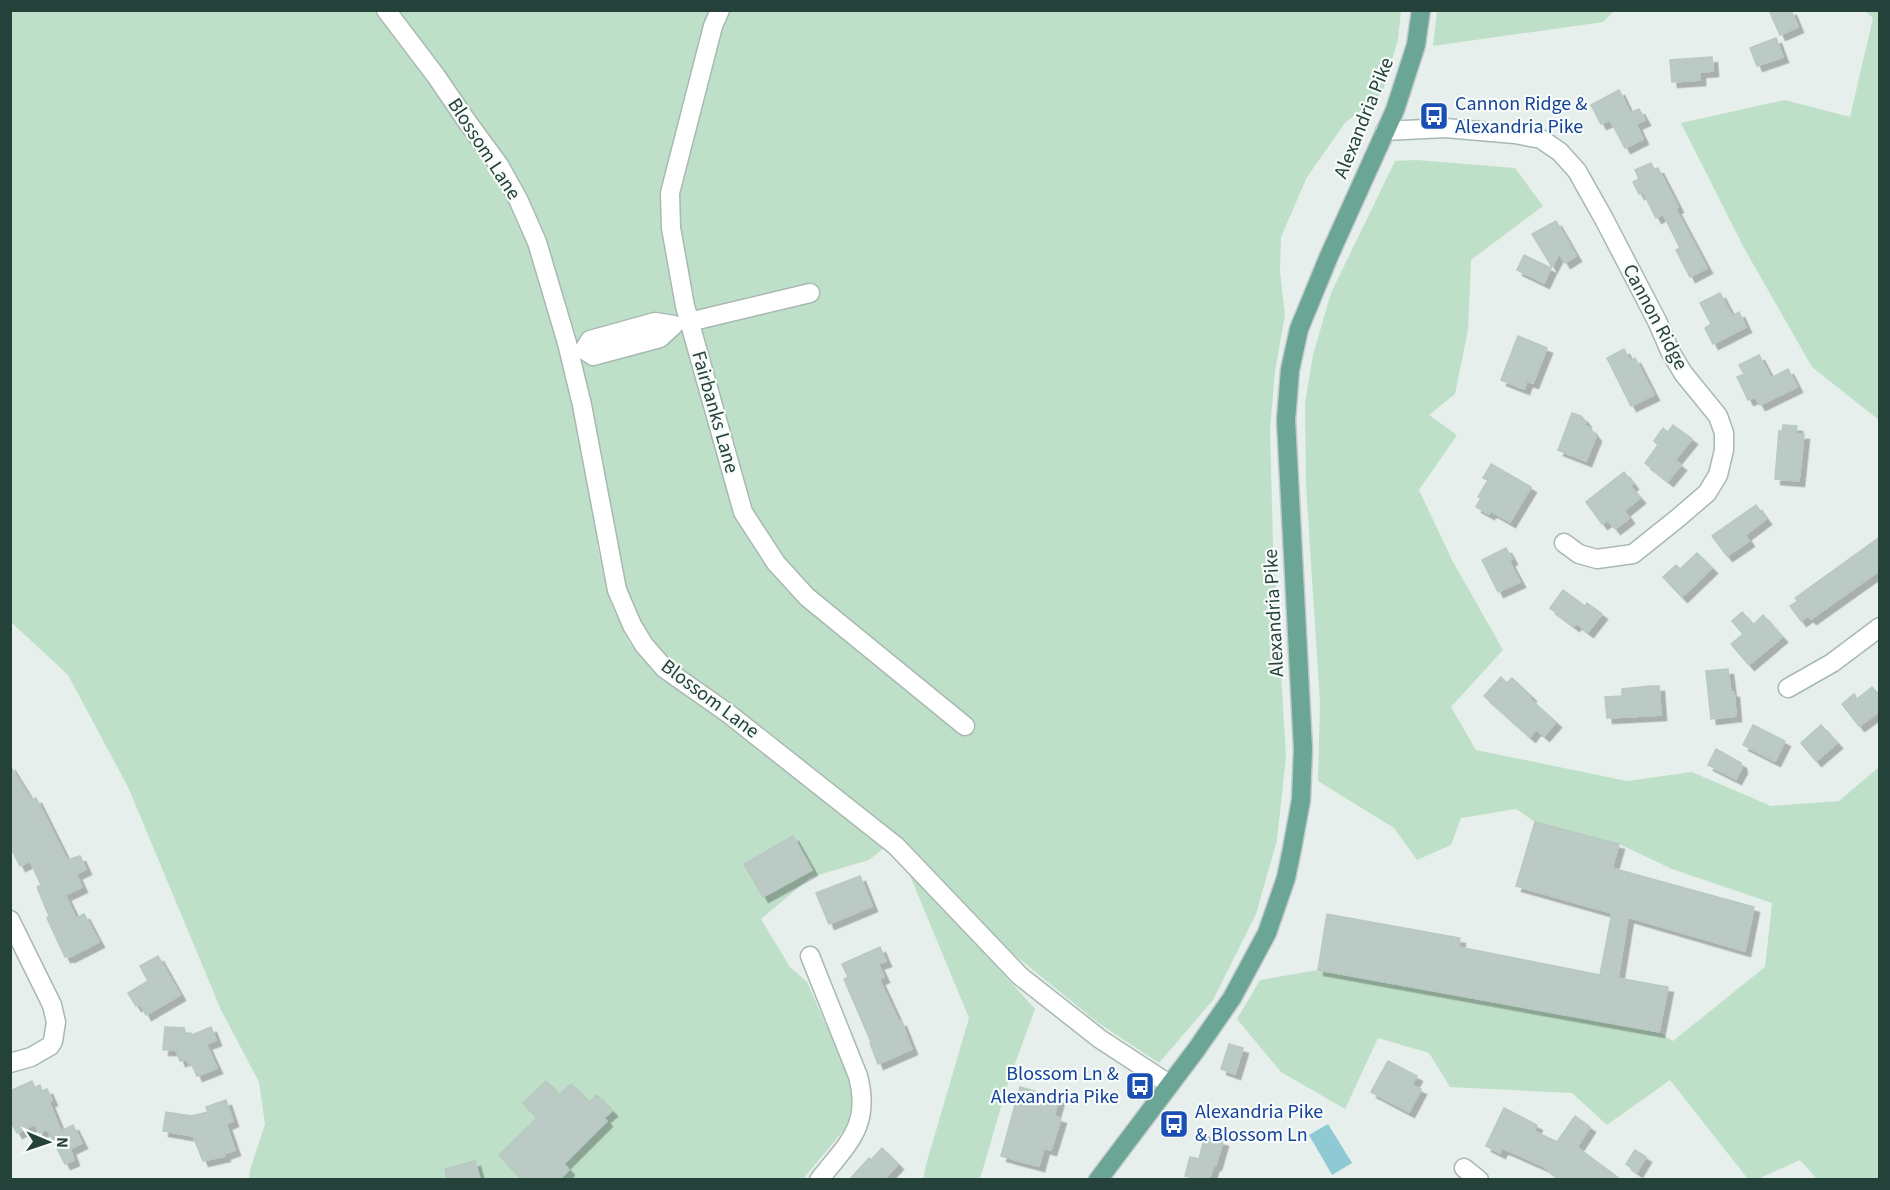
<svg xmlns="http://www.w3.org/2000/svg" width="1890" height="1190" font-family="'Source Sans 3',sans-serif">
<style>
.green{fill:#bfe0c8}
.water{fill:#8ec9d4}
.building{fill:#bbcac4;stroke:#b8c9c2;stroke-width:1.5;filter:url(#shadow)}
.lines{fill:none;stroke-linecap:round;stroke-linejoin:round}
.minor-casing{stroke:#a8b8b2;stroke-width:21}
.major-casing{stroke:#c2cac8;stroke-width:21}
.minor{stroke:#fff;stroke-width:18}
.major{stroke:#6aa596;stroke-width:18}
.labels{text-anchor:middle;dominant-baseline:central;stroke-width:4.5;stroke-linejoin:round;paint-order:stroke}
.transit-label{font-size:20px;fill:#164399;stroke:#f7fbf9;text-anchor:start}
.street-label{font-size:20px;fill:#24423a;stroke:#f7fbf9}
</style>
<defs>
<filter id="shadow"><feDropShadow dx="5.5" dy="5.5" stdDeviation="0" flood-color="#0004"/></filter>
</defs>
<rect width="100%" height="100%" fill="#e6efeb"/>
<path class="green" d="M10,11H1401L1398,40L1382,93L1345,123L1307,177L1281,237L1280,271L1285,315L1275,371L1270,430L1273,544L1286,756L1277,840L1256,914L1213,1000L1159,1063L1097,1022L1012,953L879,819L708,690L658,649L639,619L623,576L614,533L597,545L611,604L630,644L668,680L741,734L886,846L869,860L811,877L761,919L790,967L807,982L848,1074L853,1105L848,1125L803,1179H249L250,1170L265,1124L259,1082L221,1010L128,787L68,675L11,622Z
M1437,11V10L1614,11L1603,22L1433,46Z
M1865,11H1880L1879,420L1812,367L1744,248L1681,123L1785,100L1850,117L1873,18Z
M1416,160L1515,168L1543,206L1471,260L1468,330L1455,394L1429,415L1457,435L1419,490L1452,560L1503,650L1451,707L1476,750L1627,781L1692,772L1771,806L1839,801L1879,767V1179H1817L1800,1160L1758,1179H1748L1670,1080L1607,1125L1572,1093L1450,1087L1429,1053L1378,1038L1345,1109L1281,1072L1237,1019L1260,980L1318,970L1659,1032L1673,1041L1765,967L1772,903L1672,869L1619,844L1535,822L1516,809L1461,818L1451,845L1417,860L1394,828L1318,781L1320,703L1306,485L1305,403L1313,355L1331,293L1395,161Z
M906,866L1035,1009L1008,1083L980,1179H923L926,1165L969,1018Z"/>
<path class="water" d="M1328,1124L1352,1163L1332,1175L1309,1135Z"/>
<path class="building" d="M1769,10H1791L1798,27L1780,35Z
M1776,38L1783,57L1757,66L1750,48Z
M1712,57L1713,71L1700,72V80L1672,82L1670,60Z
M1619,90L1630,113L1639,109L1645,120L1636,124L1643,139L1625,148L1610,120L1601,124L1591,105Z
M1651,163L1654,169L1658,168L1678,207L1675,208L1707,268L1690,277L1676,250L1680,248L1663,214L1656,218L1643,192L1639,194L1633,182L1639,179L1635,170Z
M1556,221L1576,256L1565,263L1559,253L1552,267L1532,234Z
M1524,255L1551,268L1544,283L1517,270Z
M1720,293L1732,316L1739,312L1746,327L1713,344L1705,328L1711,324L1700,303Z
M1518,336L1547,348L1533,383L1527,381L1524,389L1501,380Z
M1624,349L1630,361L1635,358L1654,395L1631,406L1607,358Z
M1759,355L1771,378L1788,369L1797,387L1760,405L1755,397L1748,400L1737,377L1744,374L1739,365Z
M1572,413L1581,416L1586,422L1584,426L1590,428L1596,436L1586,461L1558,450Z
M1673,425L1692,439L1675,460L1681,465L1668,481L1645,463L1658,445L1654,441L1663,428L1668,432Z
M1783,425L1797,426L1796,434H1804L1799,481L1775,479L1779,431H1782Z
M1491,464L1531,487L1510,522L1491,511L1489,514L1476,507L1481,498L1478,497L1488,480L1483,478Z
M1624,472L1633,484L1630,486L1640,498L1624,511L1629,518L1615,529L1608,520L1602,524L1586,502Z
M1756,505L1766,519L1745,535L1749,541L1727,556L1712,536Z
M1880,537V570L1811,619L1808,616L1801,621L1790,606L1798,601L1795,598Z
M1506,548L1512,559L1509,561L1520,582L1498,592L1482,560Z
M1697,553L1712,568L1682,597L1663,577L1676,565L1680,569Z
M1563,590L1585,606L1587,603L1602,614L1588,632L1576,623L1574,626L1550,608Z
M1742,612L1753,625L1763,615L1782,637L1749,665L1731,644L1743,634L1732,621Z
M1728,669L1731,692H1734L1736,716L1711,719L1706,671Z
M1501,677L1507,683L1512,678L1531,696L1529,698L1556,722L1544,736L1536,729L1530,737L1484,696Z
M1651,686H1659L1661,715L1607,718L1605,697L1622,696V689Z
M1872,687L1880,696V711L1859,726L1842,704L1854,694L1857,699Z
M1753,725L1785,741L1775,761L1743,745Z
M1821,725L1837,743L1816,761L1801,743Z
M1716,749L1741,763L1742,768L1736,779L1708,765Z
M10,766L31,800L36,798L67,860L80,856L86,869L76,874L82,887L65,895L76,918L84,914L99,942L69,957L68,956L65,957L47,918L49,916L37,887L41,885L30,861L20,866L10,846Z
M1535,822L1619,844L1612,868L1754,907L1745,951L1628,917L1618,978L1668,987L1659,1032L1318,970L1327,914L1460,938L1459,947L1600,975L1612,913L1516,886Z
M793,836L812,870L763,897L744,864Z
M860,876L872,906L829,924L816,893Z
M880,947L886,961L878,964L884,977L879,979L899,1022L901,1021L912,1049L878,1064L870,1043L871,1042L844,979L848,977L842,964Z
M158,956L180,995L146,1015L140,1004L136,1006L128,993L148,981L140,966Z
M165,1027L184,1028L186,1034L191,1033L192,1035L211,1027L216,1040L206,1044L217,1068L197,1076L191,1062L189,1064L186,1059L180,1061L176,1050H163Z
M1229,1044L1243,1048L1235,1074L1221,1069Z
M1388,1061L1417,1076L1412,1085L1421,1089L1409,1112L1371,1092Z
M32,1081L35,1088L40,1085L42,1091L47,1089L52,1100L49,1102L61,1131L73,1125L82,1143L70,1149L74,1160L65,1164L47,1129L39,1133L35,1124L17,1133L10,1121V1091Z
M546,1081L559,1095L571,1084L589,1102L597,1095L612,1111L604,1118L607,1121L564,1164L569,1170L560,1179H522L499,1155L537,1118L523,1103Z
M1020,1087L1059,1098L1054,1116L1061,1118L1051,1150L1044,1148L1039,1166L1001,1156Z
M226,1100L233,1121L226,1124L235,1150L224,1154L225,1156L203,1161L193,1136L163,1131L166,1112L192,1116L208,1112L206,1107Z
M1504,1108L1537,1125L1534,1131L1557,1142L1575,1116L1590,1127L1577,1147L1620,1179H1560L1543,1166L1502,1148L1500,1153L1486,1146Z
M1205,1136L1223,1141L1216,1165H1214L1209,1179H1197L1185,1176L1190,1157L1199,1159Z
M882,1148L898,1164L884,1179H850L869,1158L871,1160Z
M1635,1150L1646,1157L1637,1172L1626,1164Z
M475,1161L480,1179H447L445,1169Z"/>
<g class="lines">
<g class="minor-casing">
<path id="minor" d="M386,10L436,76L466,120L499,165L518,199L537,242L567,343L582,405L617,590L632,625L644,645L665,669L729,714L896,846L1020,976L1100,1039L1169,1084
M720,10L713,26L670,193L671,228L685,306L743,512L776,563L807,597L965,726
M1385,131L1445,128L1515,134L1541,139L1560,152L1577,171L1604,219L1657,321L1670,351L1683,373L1718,416L1724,433V450L1718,475L1707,493L1678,518L1633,554L1597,559L1579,554L1564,543
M655,322L674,325L660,338L593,356L584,350L590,340Z
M689,322L810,293
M1788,688L1832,663L1880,627
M10,920L52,1005L56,1022L53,1041L50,1046L31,1057L10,1063
M810,956L858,1076C871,1126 848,1143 819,1180
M1464,1168L1479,1180"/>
</g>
<g class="major-casing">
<path id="major" d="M1098,1180L1196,1050L1232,998L1267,933L1286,878L1292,849L1301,800L1303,749L1286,420L1290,370L1299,329L1329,256L1395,110L1416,45L1421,10"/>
</g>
<use href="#minor" class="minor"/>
<use href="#major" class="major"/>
</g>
<defs>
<g id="bus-square" transform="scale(1.5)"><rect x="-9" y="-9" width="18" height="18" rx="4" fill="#1a4fb4" stroke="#f7fbf9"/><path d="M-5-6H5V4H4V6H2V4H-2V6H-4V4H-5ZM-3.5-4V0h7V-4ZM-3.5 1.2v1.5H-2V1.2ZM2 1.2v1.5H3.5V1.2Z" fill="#fff"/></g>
</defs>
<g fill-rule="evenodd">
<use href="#bus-square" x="1434" y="116"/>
<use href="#bus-square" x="1140" y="1086"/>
<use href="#bus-square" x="1174" y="1124"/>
</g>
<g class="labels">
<g class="transit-label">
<text x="1455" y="104">Cannon Ridge &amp;<tspan x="1455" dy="23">Alexandria Pike</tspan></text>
<text x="1119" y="1074" text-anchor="end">Blossom Ln &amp;<tspan x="1119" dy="23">Alexandria Pike</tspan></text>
<text x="1195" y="1112">Alexandria Pike<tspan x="1195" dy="23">&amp; Blossom Ln</tspan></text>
</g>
<g class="street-label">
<text transform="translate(1364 118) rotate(-68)">Alexandria Pike</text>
<text transform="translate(484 149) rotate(57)">Blossom Lane</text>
<text transform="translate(1655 317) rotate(62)">Cannon Ridge</text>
<text transform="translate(715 412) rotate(74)">Fairbanks Lane</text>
<text transform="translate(1274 613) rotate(-93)">Alexandria Pike</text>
<text transform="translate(710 699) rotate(37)">Blossom Lane</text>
</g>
</g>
<rect width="1890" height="1190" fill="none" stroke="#24423a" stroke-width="24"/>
<g transform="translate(48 1142) rotate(92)" stroke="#f7fbf9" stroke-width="4.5" paint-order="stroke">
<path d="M0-4.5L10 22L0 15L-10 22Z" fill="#24423a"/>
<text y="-9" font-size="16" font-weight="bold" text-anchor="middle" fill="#24423a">N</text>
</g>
</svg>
